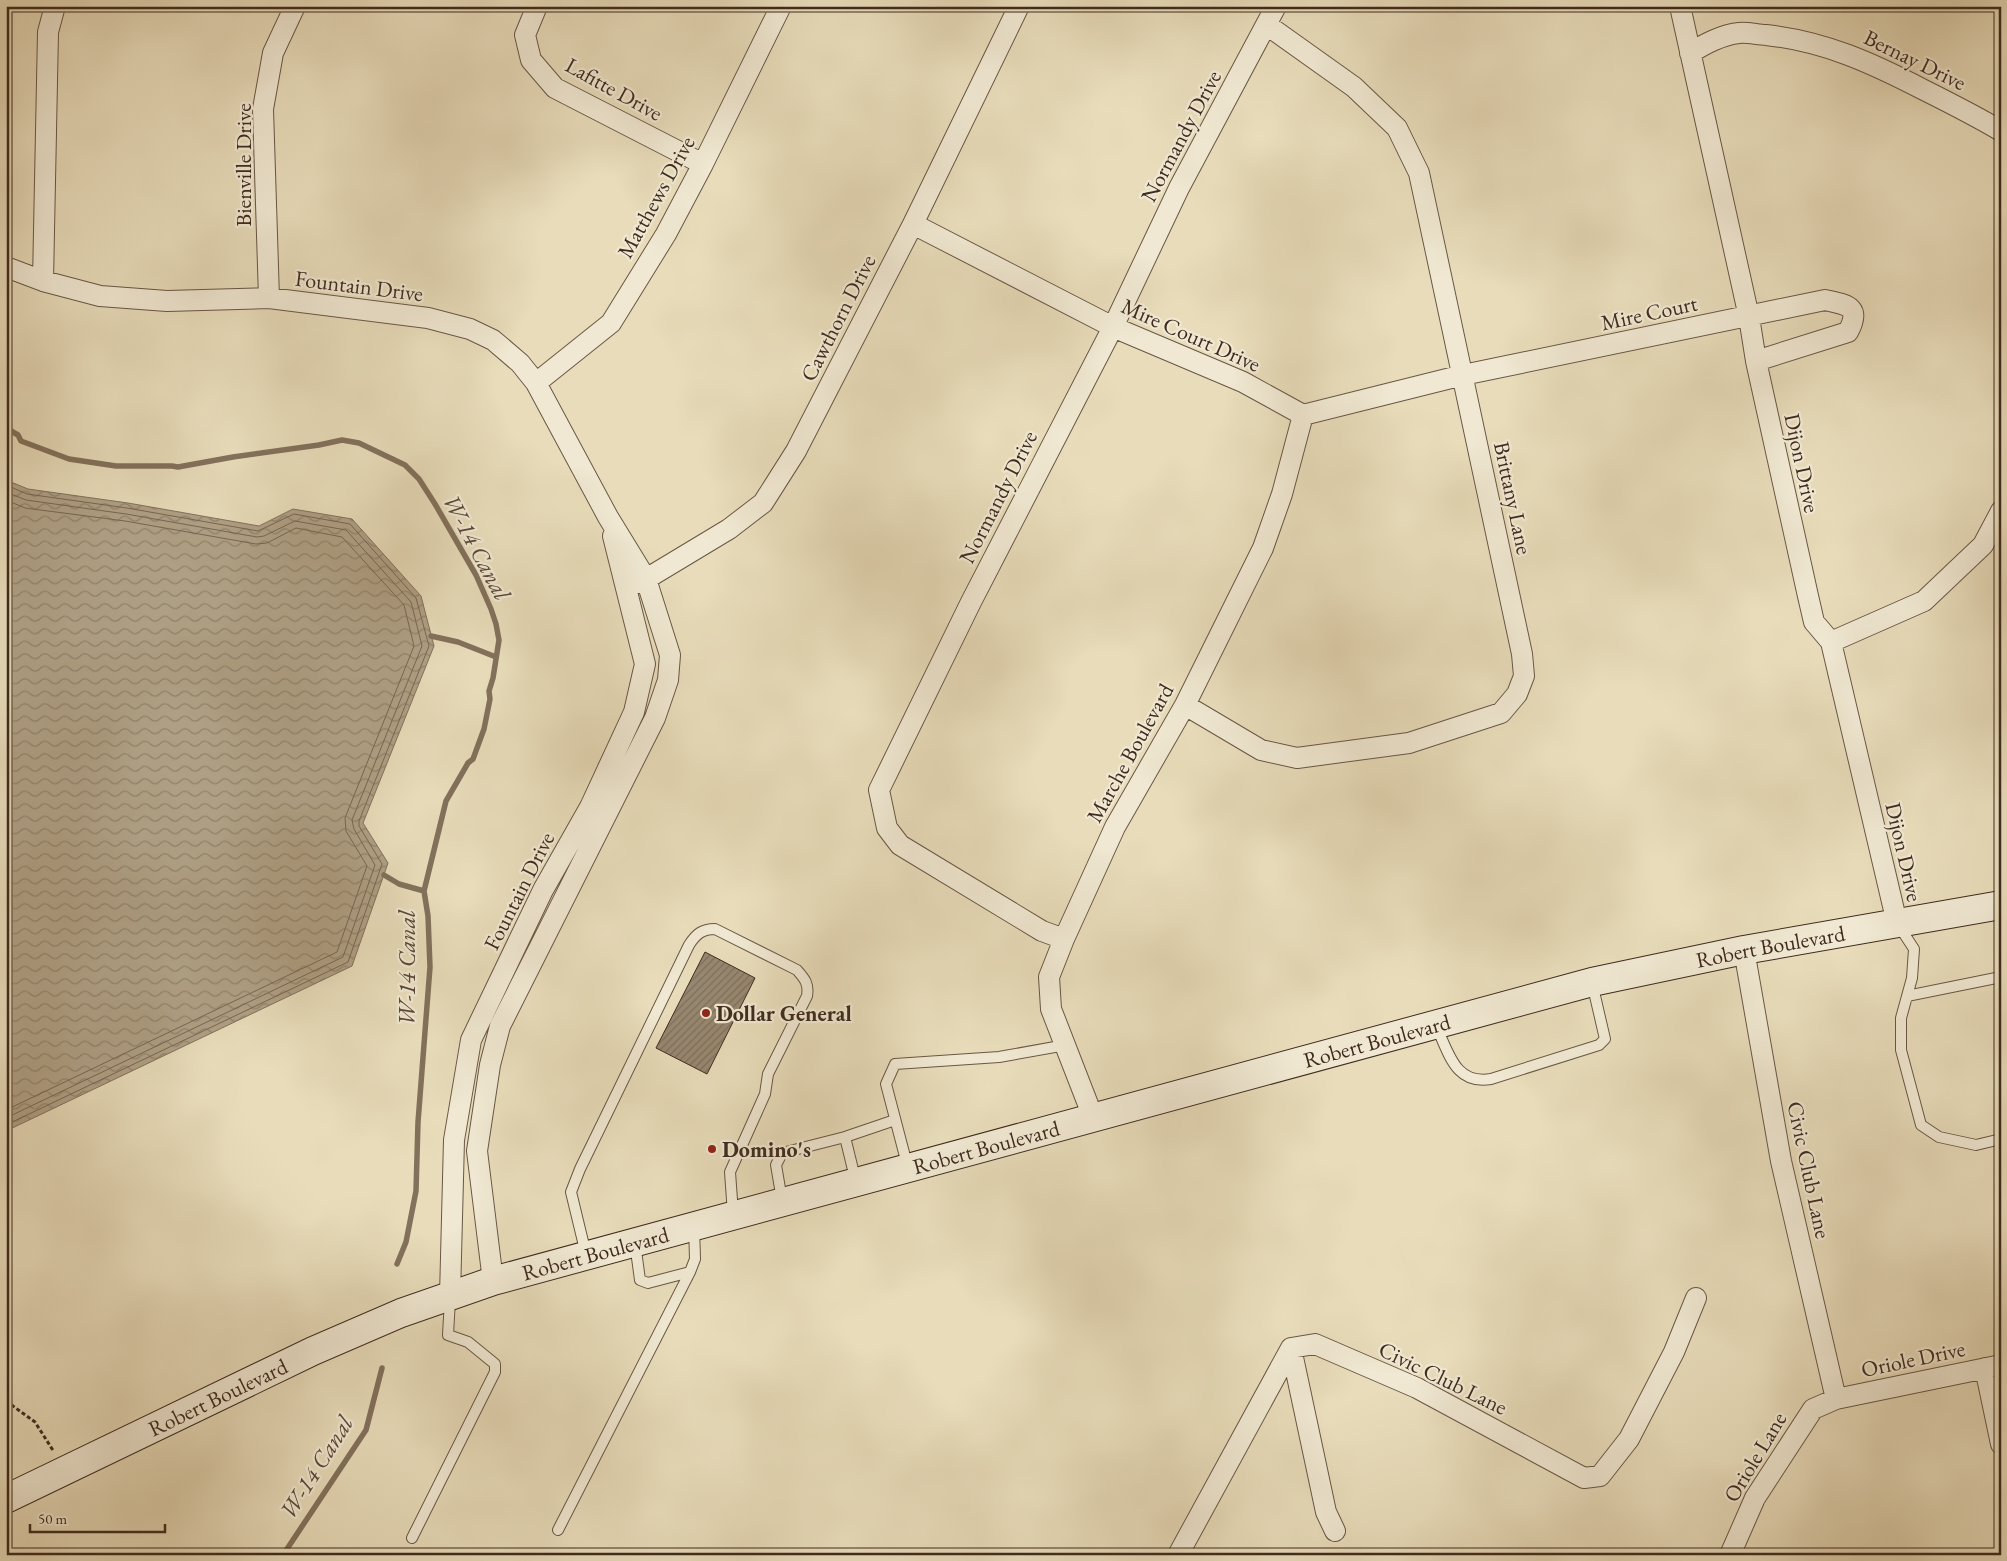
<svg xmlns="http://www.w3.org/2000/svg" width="2007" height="1561" font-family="'EB Garamond',serif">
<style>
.water{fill:url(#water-waves);stroke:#82715c}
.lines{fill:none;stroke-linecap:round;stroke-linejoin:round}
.shore{stroke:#776652;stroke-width:1}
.stream{stroke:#82715c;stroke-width:5.5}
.building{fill:url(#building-hatch);stroke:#3f2b1f}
.service-casing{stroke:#695746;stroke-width:12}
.minor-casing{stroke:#695746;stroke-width:22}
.secondary-casing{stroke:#3f2b1f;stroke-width:30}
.path{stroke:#3f2b1f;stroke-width:3;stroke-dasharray:4 2.5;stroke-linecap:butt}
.service{stroke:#f0e8d2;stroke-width:10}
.minor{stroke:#f0e8d2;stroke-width:20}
.secondary{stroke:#f0e8d2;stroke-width:28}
.poi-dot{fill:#8f2418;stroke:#f0e8d2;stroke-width:2}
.labels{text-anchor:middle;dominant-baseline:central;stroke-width:4.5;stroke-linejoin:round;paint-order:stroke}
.street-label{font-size:22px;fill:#3f2b1f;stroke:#f0e8d2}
.poi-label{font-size:22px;font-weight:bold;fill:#3f2b1f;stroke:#f0e8d2;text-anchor:start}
.water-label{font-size:24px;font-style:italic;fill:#5b4838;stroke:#f0e8d2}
</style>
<defs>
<pattern id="water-waves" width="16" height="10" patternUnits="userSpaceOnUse" patternTransform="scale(1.25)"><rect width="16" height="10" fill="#afa085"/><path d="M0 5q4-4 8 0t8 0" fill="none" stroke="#90836c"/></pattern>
<pattern id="building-hatch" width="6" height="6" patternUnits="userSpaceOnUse" patternTransform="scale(1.25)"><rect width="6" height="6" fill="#978770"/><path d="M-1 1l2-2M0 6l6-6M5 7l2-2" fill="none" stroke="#7d6f5b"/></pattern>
</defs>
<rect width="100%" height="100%" fill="#e8dcba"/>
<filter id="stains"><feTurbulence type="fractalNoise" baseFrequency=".004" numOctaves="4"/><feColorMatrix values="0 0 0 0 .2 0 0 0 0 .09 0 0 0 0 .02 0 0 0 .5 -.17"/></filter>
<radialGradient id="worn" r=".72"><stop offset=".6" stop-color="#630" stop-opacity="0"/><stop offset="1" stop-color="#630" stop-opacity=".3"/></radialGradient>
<path class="water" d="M6,480L28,489L128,503L259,526L293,509L352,519L421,596L434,646L363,823L388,863L352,966L6,1131Z"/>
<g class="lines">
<path class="shore" d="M6,485L27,494L127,508L258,531L294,514L350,524L416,598L429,646L359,821V826L382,864L348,962L6,1125
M6,492L26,500L126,514L257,537L264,536L295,521L346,530L411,602L422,646L352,820L354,829L375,865L343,957L6,1118
M6,500L25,508L125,521L256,544L267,543L296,528L342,537L404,605L414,646L345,818L346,831L367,866L337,952L6,1110"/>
<path class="stream" d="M6,428L18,435L21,441L69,459L116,466H172L178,467L233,457L319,445L342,440L359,443L405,465L419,479L435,504L476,575L491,609L496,624L499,640L493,678L489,691L490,699L484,729L473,759L468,763L446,801L424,891L428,916L430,967L418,1122L416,1191L406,1242L397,1264
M431,636L458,642L496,657
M384,875L399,884L424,891
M283,1555L366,1430L382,1368"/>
</g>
<path class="building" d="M705,952L755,978L707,1074L656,1048Z"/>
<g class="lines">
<g class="service-casing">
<path id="service" d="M1899,926L1914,949L1912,978L1901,1018V1050L1921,1125L1939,1137L1976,1145L2001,1139
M1907,996L2001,977
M1436,1026C1449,1053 1455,1085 1491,1079L1599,1045L1605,1039L1592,983
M845,1137L856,1182
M908,1168L886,1084L895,1064L999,1057L1066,1045
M782,1200L776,1165L782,1153L845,1137L895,1120
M635,1243L640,1280L648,1283L690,1272
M586,1254L571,1192L580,1169L689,945C696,934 702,929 715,929L797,970C805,979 809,984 807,996L768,1074L765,1094L730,1172L733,1214
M558,1530L690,1272L695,1259L694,1227
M412,1538L495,1372V1364L468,1342L448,1335L450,1299"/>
</g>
<g class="minor-casing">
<path id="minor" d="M537,6L525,35L531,60L555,88L703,164
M1680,6L1749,317L1756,361L1808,596L1814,622L1831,642L1897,923
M1690,53C1705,44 1721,35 1739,33C1748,32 1758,35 1766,35C1824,41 1872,63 1924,90C1950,103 1976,116 2001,131
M913,224L1113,327L1243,382L1303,415L1463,375L1825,300C1847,305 1862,306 1848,332L1756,361
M6,267L43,281L100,296L167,301L269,298L428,318L470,329L493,340L520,363L536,383L608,517L646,579L670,655L668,680L655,718L500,1026L490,1065L477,1151L493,1281
M43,281L48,32L55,6
M269,298L263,109L273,53L295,6
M536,383L611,323L666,234L703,164L781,6
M634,584L646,579L729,529L763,503L796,451L913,224L1019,6
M1831,642L1924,601L1983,545L2001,511
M1185,705L1261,750L1297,758L1409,743L1501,713L1517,694L1524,676L1522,654L1419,173L1397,128L1354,87L1267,25
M1064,939L1042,931L900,845L887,828L879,790L971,602L1113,327L1179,188L1276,6
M1744,950L1781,1161L1836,1399
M1093,1117L1051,1009L1049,977L1064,939L1115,827L1185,705L1263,548L1282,494L1303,415
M450,1296L454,1140L471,1040L543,890L590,807L634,712L645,664L613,536
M1291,1348L1326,1512L1335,1531
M1985,1368L2001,1444
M1178,1555L1291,1348L1315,1344L1417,1388L1584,1478L1600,1476L1629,1439L1674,1352L1696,1298
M1730,1555L1755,1498L1813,1409L1836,1399L2001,1365"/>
</g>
<g class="secondary-casing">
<g id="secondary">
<path id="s1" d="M6,1499L313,1351L401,1313L493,1281L1592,982L1744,950L2001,905"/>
</g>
</g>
<path class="path" d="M6,1401L35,1422L54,1452"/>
<use href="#service" class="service"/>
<use href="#minor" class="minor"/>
<use href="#secondary" class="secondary"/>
</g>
<g class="poi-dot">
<circle cx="706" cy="1013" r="5"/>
<circle cx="712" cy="1149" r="5"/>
</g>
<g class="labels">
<g class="street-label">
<text transform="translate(1915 60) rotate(26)">Bernay Drive</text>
<text transform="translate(614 89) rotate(29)">Lafitte Drive</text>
<text transform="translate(1181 136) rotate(-62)">Normandy Drive</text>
<text transform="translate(243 165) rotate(-90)">Bienville Drive</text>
<text transform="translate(656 197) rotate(-61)">Matthews Drive</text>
<text transform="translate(359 286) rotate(7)">Fountain Drive</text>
<text transform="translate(1649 313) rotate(-12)">Mire Court</text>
<text transform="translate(838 318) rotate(-63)">Cawthorn Drive</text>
<text transform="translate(1191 335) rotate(24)">Mire Court Drive</text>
<text transform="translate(1802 463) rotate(78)">Dijon Drive</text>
<text transform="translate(998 497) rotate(-63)">Normandy Drive</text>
<text transform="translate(1513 498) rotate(78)">Brittany Lane</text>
<text transform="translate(1130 753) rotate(-61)">Marche Boulevard</text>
<text transform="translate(1904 852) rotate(77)">Dijon Drive</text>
<text transform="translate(519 891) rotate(-63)">Fountain Drive</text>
<text stroke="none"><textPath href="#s1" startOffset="1855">Robert Boulevard</textPath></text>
<text stroke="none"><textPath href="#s1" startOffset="1450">Robert Boulevard</textPath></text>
<text stroke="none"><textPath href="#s1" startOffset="1045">Robert Boulevard</textPath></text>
<text transform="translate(1809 1170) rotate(78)">Civic Club Lane</text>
<text stroke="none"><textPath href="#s1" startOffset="640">Robert Boulevard</textPath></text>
<text transform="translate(1913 1359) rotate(-12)">Oriole Drive</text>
<text transform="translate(1443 1378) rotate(26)">Civic Club Lane</text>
<text stroke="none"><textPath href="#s1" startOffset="235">Robert Boulevard</textPath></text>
<text transform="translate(1755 1457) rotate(-59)">Oriole Lane</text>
</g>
<g class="poi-label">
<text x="716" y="1013">Dollar General</text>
<text x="722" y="1149">Domino's</text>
</g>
<g class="water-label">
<text transform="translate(477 547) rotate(62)">W-14 Canal</text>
<text transform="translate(406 968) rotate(-90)">W-14 Canal</text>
<text transform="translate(316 1467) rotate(-58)">W-14 Canal</text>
</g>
</g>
<rect width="2007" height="1561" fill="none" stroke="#e8dcba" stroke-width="25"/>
<rect x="8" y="8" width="1992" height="1546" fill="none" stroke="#3f2b1f" stroke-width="2.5"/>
<rect x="12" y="12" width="1982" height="1536" fill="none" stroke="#3f2b1f"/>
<path d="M30 1524v8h135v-8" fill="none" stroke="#3f2b1f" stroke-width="2.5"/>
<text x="38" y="1524" font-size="15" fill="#3f2b1f" stroke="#f0e8d2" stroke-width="4" paint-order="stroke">50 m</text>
<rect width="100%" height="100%" filter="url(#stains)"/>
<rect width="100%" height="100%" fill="url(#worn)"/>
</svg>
